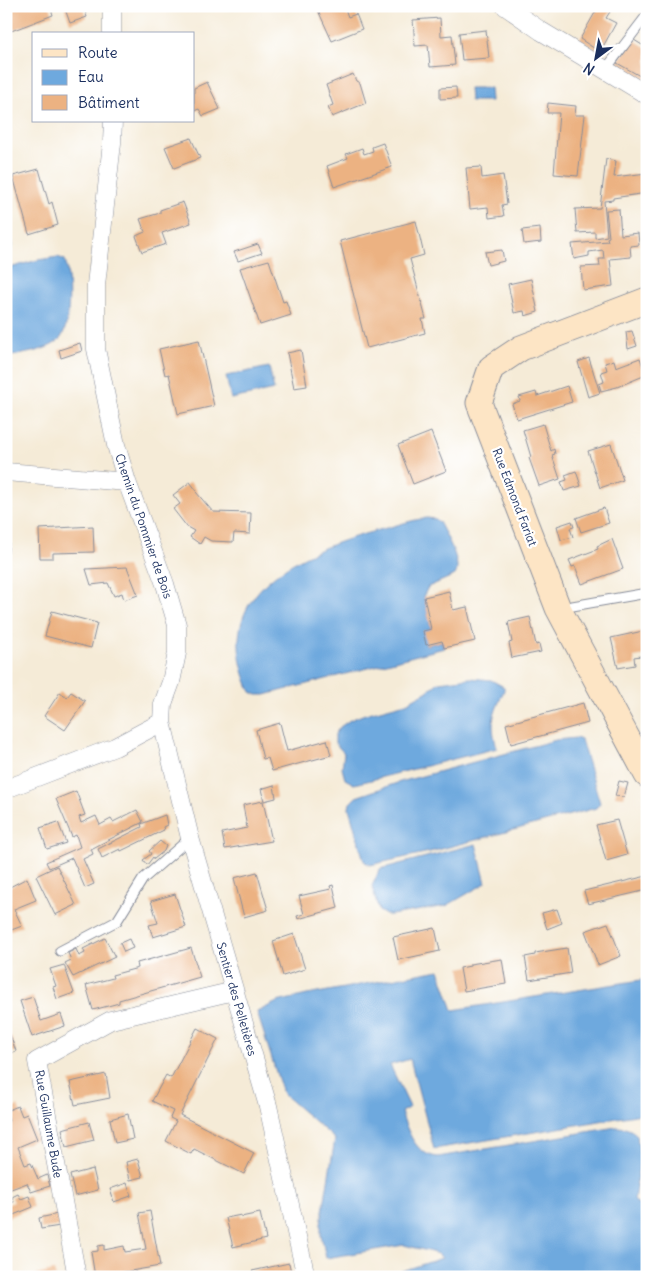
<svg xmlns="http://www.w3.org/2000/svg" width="653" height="1283" font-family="Delius,sans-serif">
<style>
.water{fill:#6ea9de;stroke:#446c9e}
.building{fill:#ecb282}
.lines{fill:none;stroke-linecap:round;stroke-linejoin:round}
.lane-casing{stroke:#888d9a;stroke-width:11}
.street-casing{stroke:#888d9a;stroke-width:19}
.secondary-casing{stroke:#888d9a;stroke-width:27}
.lane{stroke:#fff;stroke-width:9}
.street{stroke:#fff;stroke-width:18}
.secondary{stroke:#fde5c5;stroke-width:25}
.labels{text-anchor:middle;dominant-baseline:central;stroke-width:4.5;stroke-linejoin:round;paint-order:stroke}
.street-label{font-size:12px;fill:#1b2f5e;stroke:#fff}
</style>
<rect width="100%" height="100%" fill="#fff"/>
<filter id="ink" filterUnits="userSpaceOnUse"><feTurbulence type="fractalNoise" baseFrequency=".02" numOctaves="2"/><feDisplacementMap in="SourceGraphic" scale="10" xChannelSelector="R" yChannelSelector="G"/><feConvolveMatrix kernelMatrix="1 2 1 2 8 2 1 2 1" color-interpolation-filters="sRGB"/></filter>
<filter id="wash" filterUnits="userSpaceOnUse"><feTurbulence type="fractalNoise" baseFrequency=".0096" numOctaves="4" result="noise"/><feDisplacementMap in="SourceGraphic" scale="20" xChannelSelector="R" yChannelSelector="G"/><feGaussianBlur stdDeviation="1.12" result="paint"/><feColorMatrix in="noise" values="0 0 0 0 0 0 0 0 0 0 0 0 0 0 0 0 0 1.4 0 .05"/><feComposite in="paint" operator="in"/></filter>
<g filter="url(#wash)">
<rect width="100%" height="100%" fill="#f5ebd7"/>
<path class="water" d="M469,88H490L491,101H470Z
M6,223L13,246L6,254Z
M58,257L65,260C70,276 72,330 58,341C46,351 22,354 6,357V269L38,260Z
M269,367L274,390L231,399L226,376Z
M427,518L436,519L439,522C445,534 463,563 455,575L428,587L424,595L431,629L426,645L442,641L444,648L265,695H257L251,692C205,593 299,551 379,530C395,526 411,520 427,518Z
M470,678L491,680L504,687V690C494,715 489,720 497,748L359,783L354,784L345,779L342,768L344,753L335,743V734L340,727L350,720L365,714L406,703L426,692L439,682Z
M576,738L581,740L600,803L596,808L434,851L370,865L364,861L349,808L350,803L356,797L400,782L556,740Z
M476,844L486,883L446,906L391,915H386L379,911L372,886L380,869Z
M439,970L453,1010L647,979V1113L434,1149L410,1059L390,1065L410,1107L401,1112C408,1131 415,1155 438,1157L616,1127C624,1127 631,1129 637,1135L640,1159L634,1200L647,1214V1277H397L396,1273L442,1258L438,1254L428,1251L404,1245L326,1258L321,1235V1223L335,1139L283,1094L257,1012L277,1002L307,995Z"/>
<g id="blocks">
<path class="building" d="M6,6H50L53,15L6,33Z
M64,6H83L87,17L70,23Z
M316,6H344L348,17L356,14L362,29L332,41Z
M595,6L613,7L606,18L616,23L600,52L580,39L596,11L593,10Z
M440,18L441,36L452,35L455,65L430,67L428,45L415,46L413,20Z
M486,30L489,58L462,60L459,33Z
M634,40L647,48V80L617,63Z
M353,74L356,81L360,83L366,103L332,117L328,107L333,105L326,85Z
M207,82L220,109L203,116L199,109L194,111V88Z
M456,87L457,98L440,99V88Z
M548,103L576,106L575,115H585L578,176L554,174L559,113H547Z
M191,138L200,158L174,168L165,147Z
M383,143L392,167L334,187L327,166L348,158L346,154L362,148L364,154L373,151L372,147Z
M606,159L616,161L614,177L647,173V193L613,198V200L604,201L607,236L595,238V232L577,233L575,209L600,208Z
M481,167L482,178L503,175L507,204L502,205L504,216L489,218L488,207L470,209L466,168Z
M39,169L49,204L52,202L58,225L29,234L13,176Z
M183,202L191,223L162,233L166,244L142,252L136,236L145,232L140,219L160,213V210Z
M619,209L621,235L638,233L639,245L630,246L631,257L610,259L613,286L583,290L581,267L600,266L599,259H604L603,250L589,252V256L574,259L572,244L608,241L607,238L609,237L606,210Z
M416,221L424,255L410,259L426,319H422L425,333L367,348L340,241Z
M540,228L541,242L524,244L522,230Z
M258,244L262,253L238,261L234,252Z
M502,250L504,261L488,265L485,252Z
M269,260L283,302L286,301L291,315L260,325L240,268Z
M531,279L538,312L525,316L524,311L514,313L508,284Z
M632,331L637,346L628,349L626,332Z
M199,340L214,406L178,414L169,374L165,375L159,349Z
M80,343L82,351L61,358L59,350Z
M301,350L307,386L294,388L287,353Z
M589,358L600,393L588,397L578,362Z
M640,358L646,375L617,387L601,391L599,384L604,382L601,372L607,370L605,363L614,360L616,367Z
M567,386L572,402L517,419L512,404L520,401L519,397L536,392L537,396Z
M543,424L551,451L554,449L555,454L552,455L560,479L539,486L529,458L531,457L523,430Z
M431,432L446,471L413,484L398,445Z
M611,444L623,480L600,488L588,451Z
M576,471L581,486L564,491L561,482L567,480L565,475Z
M190,482L197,491L196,492L213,512L251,513L250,534L234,533L233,542L211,541L204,537L200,544L190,537L194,531L187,527L173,509L180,504L173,495Z
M604,508L609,523L581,532L576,518Z
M572,521L574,527L570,528L573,537L561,540L557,526Z
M93,526L94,552L53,553V558H40L39,529Z
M6,529H11L7,558H6Z
M612,539L623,569L582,584L575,566L572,567L569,560L598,549L597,546Z
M127,567L138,595L124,600L122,593L114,596L108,583L91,585L86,569Z
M449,591L453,610L467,607L475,641L444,648L442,641L426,645L423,631L431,629L424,597Z
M52,611L97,623L91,648L45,636Z
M530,617L536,645L539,644L541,652L512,658L509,643L512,642L508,622Z
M643,631L647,655L634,657L635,665L618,668L611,638Z
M60,692L67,697L71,692L85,701L65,730L44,716Z
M583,703L588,723L511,744L506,724Z
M280,723L287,751L327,740L331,755L272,771L268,758L263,759L256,730Z
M619,781L628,783L624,797L615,796Z
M274,785L276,798L264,801L261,789Z
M76,791L85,815L79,817L81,823L96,816L100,825L111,819L113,822L137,810L143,822L91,849L93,854L83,859L94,884L85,888L72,858L49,868L46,862L80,847L76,835L72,837L56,799Z
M263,801L272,841L225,849L222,833L247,828L243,805Z
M165,815L167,825L163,827L164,830L121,851L120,849L102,858L98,849L142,827L141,824Z
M617,820L627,855L606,861L596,825Z
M58,822L66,843L47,849L40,828Z
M160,841L166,846L164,851L154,859L153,857L147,865L143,860L151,854L149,851Z
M57,866L76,905L55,915L36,876Z
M257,872L268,910L244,917L234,878Z
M647,876V890L588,904L584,891Z
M27,878L36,900L14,909L22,926L6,932V889Z
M333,885L338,908L298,919L297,916L304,914L299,896L331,889L330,886Z
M175,894L186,927L153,937L149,925L158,923L151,901Z
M557,909L562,923L547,929L542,913Z
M608,923L621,956L598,965L585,931Z
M435,928L440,951L398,960L393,937Z
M294,934L305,969L283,976L273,941Z
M105,938L115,957L73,977L65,963L71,960L68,953L76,949L79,956L85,953L83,949Z
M129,939L133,948L124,952L120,943Z
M191,948L200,977L119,1000V1003L93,1010L86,985L113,978L112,975L138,968L137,963Z
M567,948L571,973L529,980L525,957L535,955V953Z
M502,959L506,984L464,991L460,968L470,966V964Z
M64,965L74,993L57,999L53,987L56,986L50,969Z
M33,997L41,1021L61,1014L65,1026L32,1037L20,1001Z
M197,1028L218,1039L180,1115L254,1153L244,1174L194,1149L191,1154L166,1141L176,1121L170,1118L173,1111L152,1101L166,1075L171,1078Z
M10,1035L16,1051L6,1055V1036Z
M106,1074L110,1098L75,1105L70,1082Z
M18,1106L22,1116L27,1114L37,1139L18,1147L25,1165L31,1163L38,1179L47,1175L50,1186L31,1192L27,1183L6,1191V1123L9,1121L6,1111Z
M128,1114L133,1139L115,1143L110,1119Z
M89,1122L94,1140L66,1147L62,1129Z
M138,1159L143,1177L130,1180L126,1162Z
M93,1169L98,1190L75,1196L70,1175Z
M127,1183L131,1196L114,1202L110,1189Z
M18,1194L21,1199L29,1196L33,1207L6,1218V1205L14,1202L12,1197Z
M150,1211L160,1266L95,1277L91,1252L98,1251V1246L104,1245V1250L124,1246L125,1252L146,1249L139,1213Z
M260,1213L266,1239L233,1247L226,1218L241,1215V1217Z
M58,1214L60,1226L41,1229L39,1218Z
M289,1263L292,1277H253L252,1271Z
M54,1271L56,1277H30V1276Z
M136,1272L137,1277H122L121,1274Z"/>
</g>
</g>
<g filter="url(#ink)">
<use href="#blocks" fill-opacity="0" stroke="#888d9a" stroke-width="1"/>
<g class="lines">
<g class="lane-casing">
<path id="lane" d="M605,70L647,15
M561,608L647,593
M60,951L117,921L143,879L190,838"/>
</g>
<g class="street-casing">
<path id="street" d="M112,6V34
M505,6L541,31L647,95
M113,121L112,143L96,285V349L116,445L127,482L165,584L177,625V653L171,682L163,704L162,722L190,838L268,1106L306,1277
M6,472L127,482
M6,789L115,747L162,722
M77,1277L37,1061L111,1020L234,991"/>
</g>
<g class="secondary-casing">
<path id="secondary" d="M647,300L521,348L491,368L479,403L558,608L647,775"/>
</g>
<use href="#lane" class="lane"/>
<use href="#street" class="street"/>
<use href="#secondary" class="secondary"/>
</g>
</g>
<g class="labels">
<g class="street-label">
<text transform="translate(515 497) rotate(69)">Rue Edmond Fariat</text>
<text transform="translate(144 526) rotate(71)">Chemin du Pommier de Bois</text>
<text transform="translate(237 999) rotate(74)">Sentier des Pelletières</text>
<text transform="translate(49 1124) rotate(80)">Rue Guillaume Bude</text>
</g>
</g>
<rect width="653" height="1283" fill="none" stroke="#fff" stroke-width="25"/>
<rect x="32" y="32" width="162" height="90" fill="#ffffff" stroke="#a4acbf"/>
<rect x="42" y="49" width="25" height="8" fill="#fde5c5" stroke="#a4acbf"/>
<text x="78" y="58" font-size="15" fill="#1b2f5e">Route</text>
<rect x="42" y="70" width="25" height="15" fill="#6ea9de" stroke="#a4acbf"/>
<text x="78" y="82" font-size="15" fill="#1b2f5e">Eau</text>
<rect x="42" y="95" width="25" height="15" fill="#ecb282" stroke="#a4acbf"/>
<text x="78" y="108" font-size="15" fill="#1b2f5e">Bâtiment</text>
<g transform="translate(596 58) rotate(212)" stroke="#ffffff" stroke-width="4" paint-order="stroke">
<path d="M0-4L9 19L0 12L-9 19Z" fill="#1b2f5e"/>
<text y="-8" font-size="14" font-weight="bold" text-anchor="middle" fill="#1b2f5e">N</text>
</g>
</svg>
